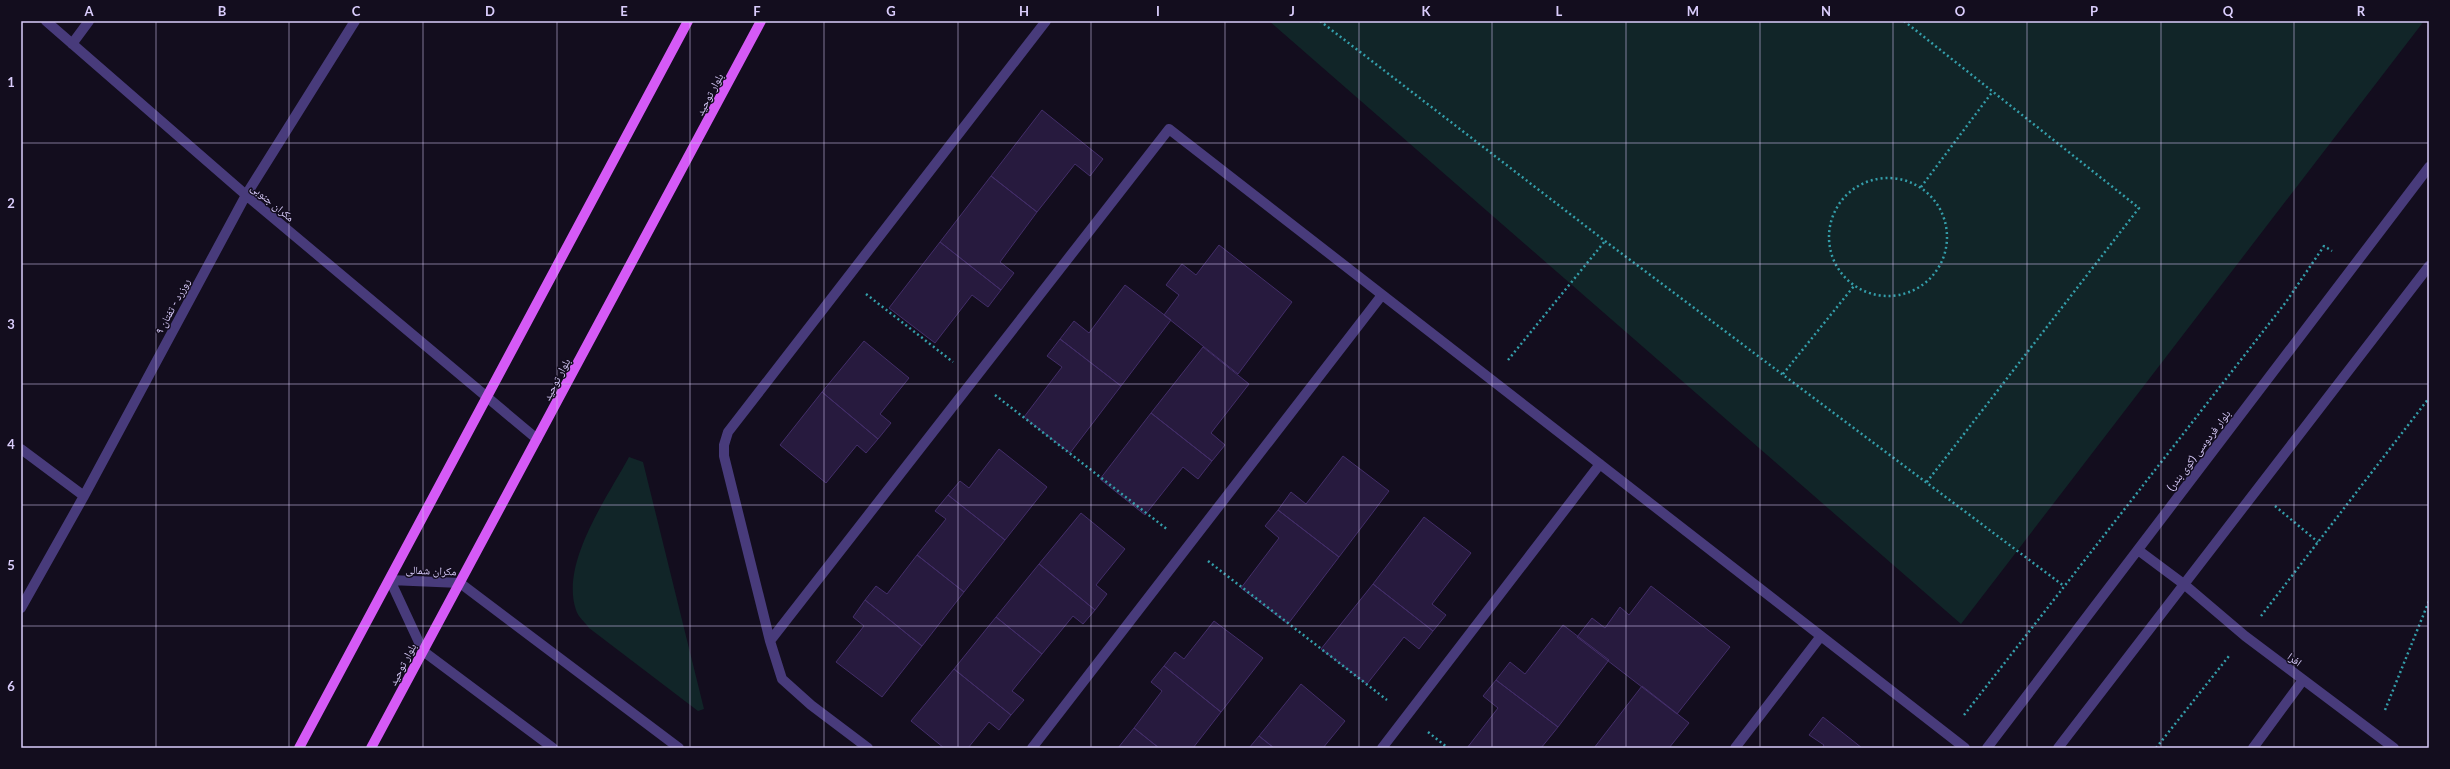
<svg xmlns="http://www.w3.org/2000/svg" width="2450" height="769" font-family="Lato,'Noto Naskh Arabic',sans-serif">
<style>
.green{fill:#112528}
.building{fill:#271a3e;stroke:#432e69}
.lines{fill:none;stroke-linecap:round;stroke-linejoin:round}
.path{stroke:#349eaa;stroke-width:2.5;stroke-dasharray:2 3;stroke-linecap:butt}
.minor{stroke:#483b7b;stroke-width:10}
.major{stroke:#d55af6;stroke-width:10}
.grid{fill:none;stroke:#dacdfc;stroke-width:1;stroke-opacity:0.55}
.labels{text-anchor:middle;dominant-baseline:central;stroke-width:3;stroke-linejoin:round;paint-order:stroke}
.street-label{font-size:11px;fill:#dacdfc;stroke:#130d1e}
.neatline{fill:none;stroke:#dacdfc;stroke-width:1.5}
.grid-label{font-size:13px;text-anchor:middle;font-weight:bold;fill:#dacdfc}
</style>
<rect width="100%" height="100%" fill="#130d1e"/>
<path class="green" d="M1269,21H2424L1961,624Z
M629,457L643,462L704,709L698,711L589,628C585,622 578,617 576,610C560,563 607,498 629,457Z"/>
<path class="building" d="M1042,110L1103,159L1090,176L1075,164L1037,212L991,176Z
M991,176L1037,212L1000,262L1014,273L1001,290L940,242Z
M940,242L1001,290L988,307L972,295L935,343L889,308Z
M1219,245L1292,302L1238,374L1164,315L1179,295L1166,285L1182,264L1196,275Z
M1125,285L1171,320L1121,386L1060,339L1074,321L1089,333Z
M1060,339L1121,386L1070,453L1024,417L1062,367L1047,356Z
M864,341L909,378L880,414L891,423L878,439L822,392Z
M1203,347L1249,384L1211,433L1225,445L1212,461L1151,413Z
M822,392L878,439L866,453L857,445L826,483L780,445Z
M1151,413L1212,461L1198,479L1183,467L1145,515L1100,479Z
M999,449L1047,487L1005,540L948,495L960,481L969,488Z
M1343,456L1389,491L1339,557L1278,510L1291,492L1306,504Z
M948,495L1005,540L964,592L917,555L946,519L935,511Z
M1278,510L1339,557L1288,624L1241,588L1279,538L1265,526Z
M1081,513L1125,549L1096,585L1107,594L1095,610L1039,564Z
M1424,517L1471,553L1432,604L1446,615L1433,631L1373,584Z
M917,555L964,592L922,646L865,600L876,586L887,594Z
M1039,564L1095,610L1083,624L1073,616L1042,654L996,617Z
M1373,584L1433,631L1419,649L1404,637L1367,684L1321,649Z
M1651,586L1730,647L1677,714L1577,637L1592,618L1605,628L1620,607L1629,615Z
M865,600L922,646L882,697L836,662L864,626L853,617Z
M996,617L1042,654L1012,691L1024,700L1011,715L954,669Z
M1214,621L1263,658L1221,712L1164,666L1175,652L1184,659Z
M1563,625L1609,660L1558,727L1496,680L1510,662L1525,674Z
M1164,666L1221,712L1193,748H1159L1134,728L1162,691L1151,682Z
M954,669L1011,715L999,730L989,722L968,748H944L911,721Z
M1496,680L1558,727L1541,748H1467L1498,708L1483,696Z
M1301,684L1345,721L1323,748H1274L1259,736Z
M1642,686L1689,723L1669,748H1594Z
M1823,717L1862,748H1822L1824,745L1809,735Z
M1134,728L1159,748H1118Z
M1259,736L1274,748H1249Z"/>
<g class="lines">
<path class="path" d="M1320,21L1605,241L2064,586
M1904,21L2139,208L1926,483
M1543,22V21
M1829 237a59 59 0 1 1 118 0a59 59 0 1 1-118 0Z
M1921,187L1993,91
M866,294L953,362
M1508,360L1605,241
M1783,374L1854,286
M995,395L1168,530
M2275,506L2318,542
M1208,561L1387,700
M2261,616L2429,398
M2385,710L2429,601
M1964,715L2286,302L2324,246L2332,251
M1428,732L1448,748
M2156,748L2229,656"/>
<path class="minor" d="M46,21L246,195L537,439
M72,44L89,21
M21,449L84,496
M2138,550L2185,585L2245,636L2394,748
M21,608L84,496L246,195L355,21
M770,641L1169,129L1965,748
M553,748L423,651L390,580L460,583L679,748
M868,748L811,705L782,679L770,641L724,456V445L728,432L1046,21
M1032,748L1382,295
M1382,748L1600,464
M1735,748L1821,636
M1987,748L2429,167
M2058,748L2429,266
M2253,748L2303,680"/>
<path class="major" d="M299,748L688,21
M371,748L761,21"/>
</g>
<path class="grid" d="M156,21V748M289,21V748M423,21V748M557,21V748M690,21V748M824,21V748M958,21V748M1091,21V748M1225,21V748M1359,21V748M1492,21V748M1626,21V748M1760,21V748M1893,21V748M2027,21V748M2161,21V748M2294,21V748M21,143H2429M21,264H2429M21,384H2429M21,505H2429M21,626H2429"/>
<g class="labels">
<g class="street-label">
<text transform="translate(709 94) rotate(-62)">بلوار توحید</text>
<text transform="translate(273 202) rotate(40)">مکران جنوبی</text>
<text transform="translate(172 306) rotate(-62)">روزرد - تفتان ۹</text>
<text transform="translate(556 379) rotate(-62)">بلوار توحید</text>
<text transform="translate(2198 450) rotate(-53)">بلوار فردوسی (کوی بندر)</text>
<text transform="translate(431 570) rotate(2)">مکران شمالی</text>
<text transform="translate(2295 659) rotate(37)">افرا</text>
<text transform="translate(402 664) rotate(-62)">بلوار توحید</text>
</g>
</g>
<rect width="2450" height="769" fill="none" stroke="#130d1e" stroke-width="44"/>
<rect x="22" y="22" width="2406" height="725" class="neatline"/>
<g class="grid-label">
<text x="89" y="16">A</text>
<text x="222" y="16">B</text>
<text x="356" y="16">C</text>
<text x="490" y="16">D</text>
<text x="624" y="16">E</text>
<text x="757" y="16">F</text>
<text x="891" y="16">G</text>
<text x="1024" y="16">H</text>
<text x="1158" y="16">I</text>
<text x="1292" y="16">J</text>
<text x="1426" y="16">K</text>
<text x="1559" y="16">L</text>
<text x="1693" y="16">M</text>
<text x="1826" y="16">N</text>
<text x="1960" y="16">O</text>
<text x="2094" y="16">P</text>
<text x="2228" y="16">Q</text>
<text x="2361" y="16">R</text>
<text x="11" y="87">1</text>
<text x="11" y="208">2</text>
<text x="11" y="329">3</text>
<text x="11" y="449">4</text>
<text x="11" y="570">5</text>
<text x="11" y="691">6</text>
</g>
</svg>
